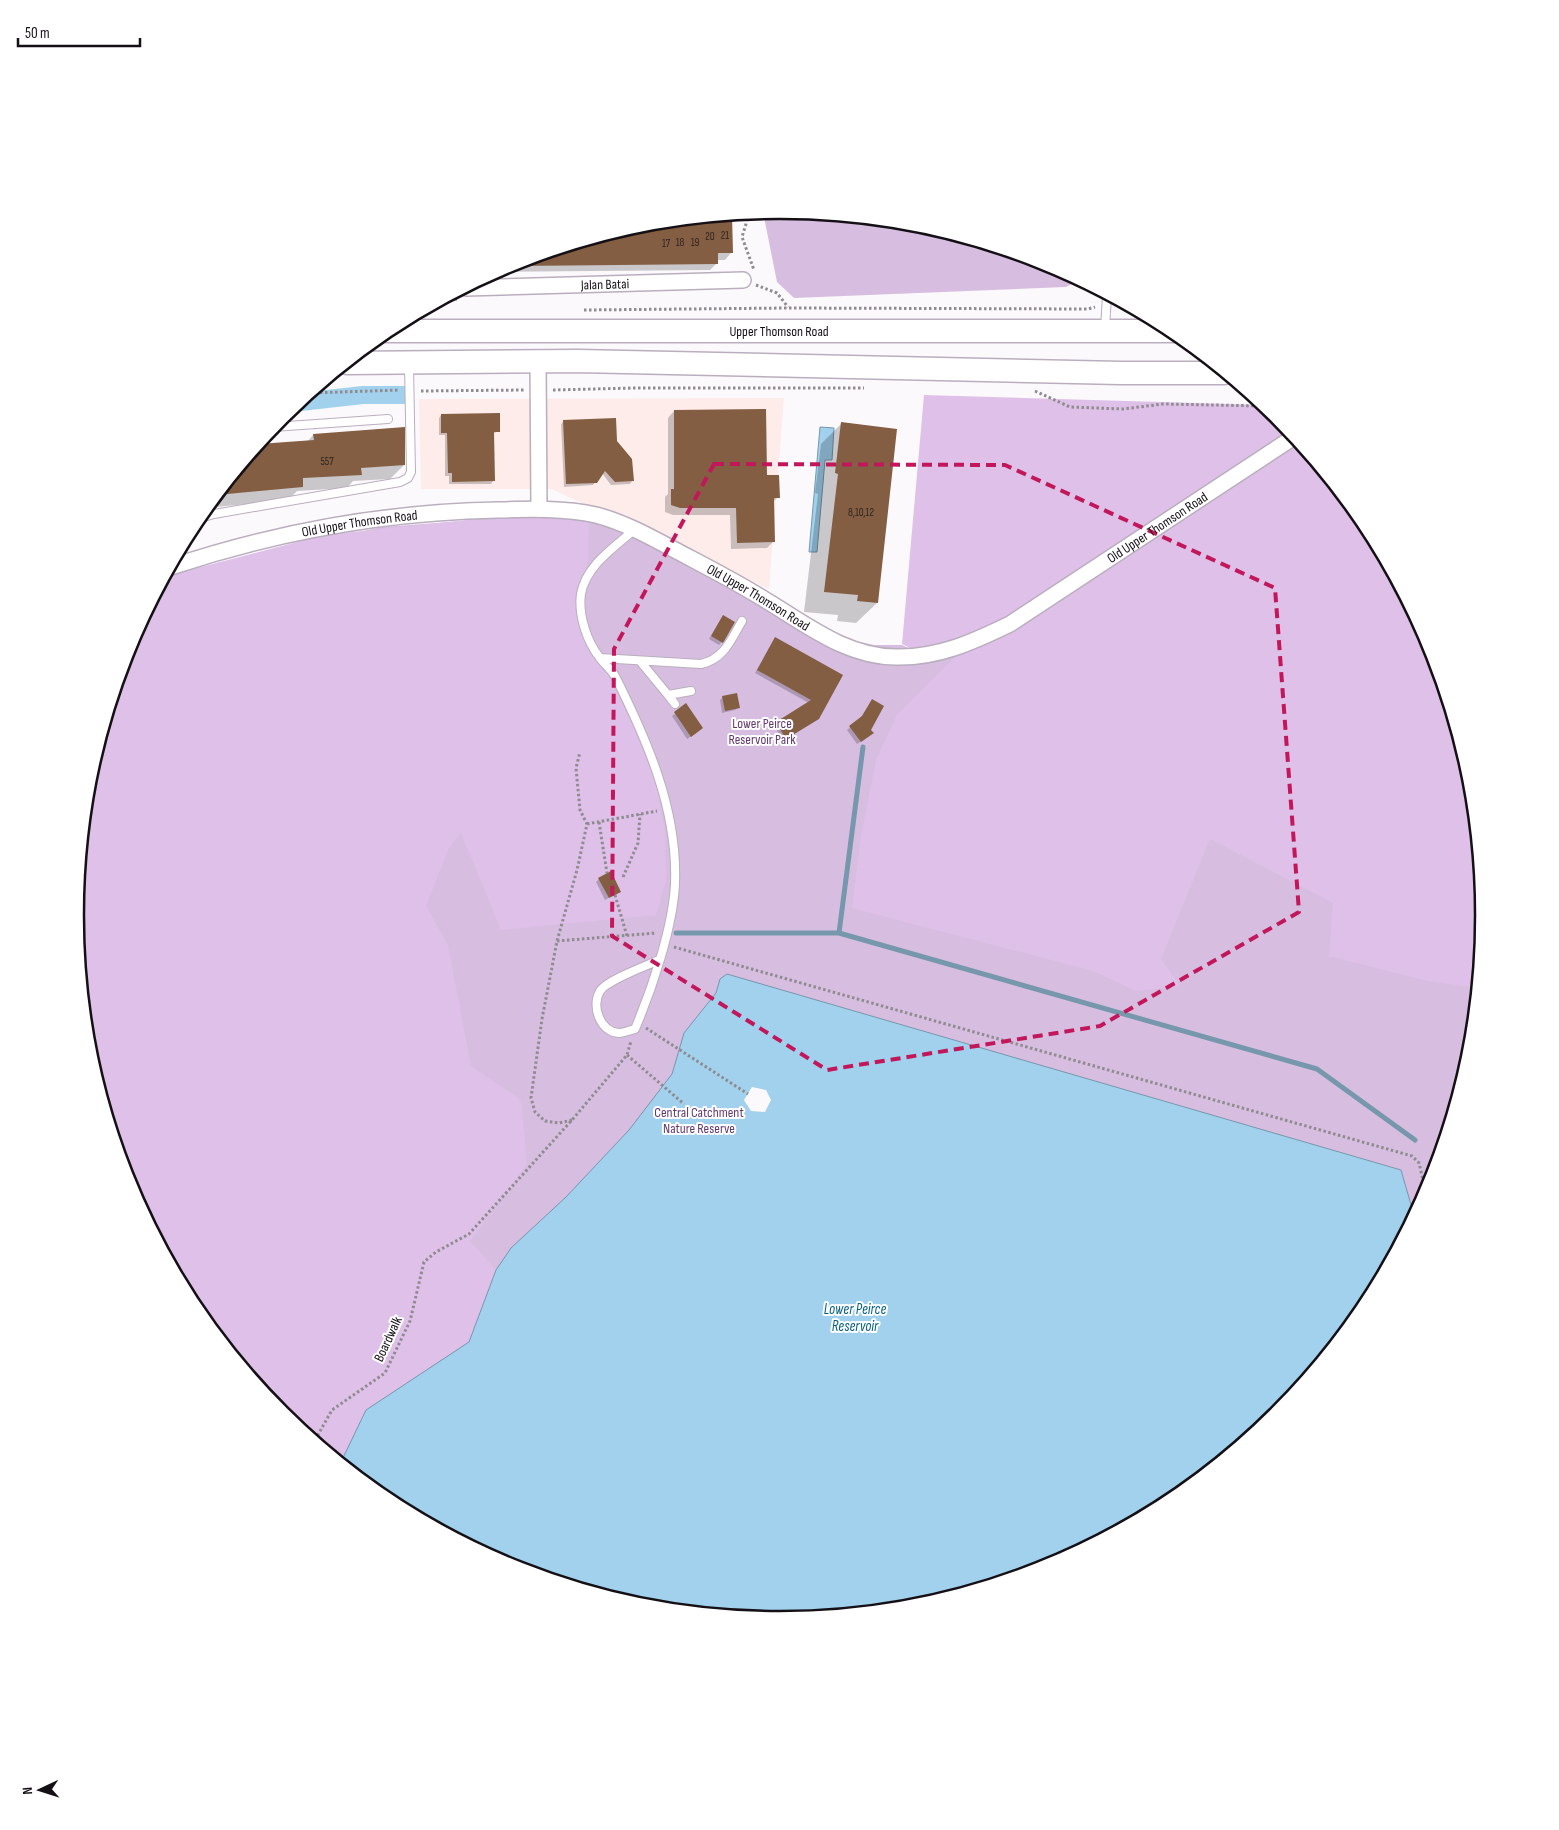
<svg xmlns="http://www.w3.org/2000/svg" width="1559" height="1830" font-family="'Sofia Sans Condensed',sans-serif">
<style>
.commercial{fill:#fdecea}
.green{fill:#d7bee0}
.forest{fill:#dec0e8}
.water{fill:#a1d1ed;stroke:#7797ac}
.pier{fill:#fcf9fd}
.shadow{fill:#0003}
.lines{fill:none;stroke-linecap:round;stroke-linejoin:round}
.stream{stroke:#7797ac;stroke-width:5}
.canal{stroke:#a1d1ed;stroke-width:18}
.building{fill:#835e42}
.lane-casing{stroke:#baaebe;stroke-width:10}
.street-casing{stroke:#baaebe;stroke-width:18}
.primary-casing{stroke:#baaebe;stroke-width:25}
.path{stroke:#8f8b90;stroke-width:3;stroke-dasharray:2.5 2.5;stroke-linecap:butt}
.lane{stroke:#fff;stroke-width:8}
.street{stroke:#fff;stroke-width:15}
.primary{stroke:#fff;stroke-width:22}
.marked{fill:none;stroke:#c2185b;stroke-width:4;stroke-dasharray:10 6;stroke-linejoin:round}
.labels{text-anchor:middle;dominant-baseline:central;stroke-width:4;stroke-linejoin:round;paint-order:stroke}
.number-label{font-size:11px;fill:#302421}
.street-label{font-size:14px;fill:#151016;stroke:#fff}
.park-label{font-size:14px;fill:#613a6d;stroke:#fff}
.water-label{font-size:15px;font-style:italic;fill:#035e82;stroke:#fff}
.rim{fill:none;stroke:#151016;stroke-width:2.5}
</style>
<rect width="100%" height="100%" fill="#fcf9fd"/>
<path class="commercial" d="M784,398L769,589L551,489H421L419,399Z"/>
<path class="green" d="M780,211L917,224L1049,264L1079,280L1066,287L794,298L777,282L763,212Z
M504,518H589L636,529L835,637L874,645H902L926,656L967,646L943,670L1365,524L1430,646L1471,778L1484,915L1470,1053L1430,1185L1365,1307L1277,1413L1171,1501L1049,1566L917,1606L779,1619L642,1606L510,1566L388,1501L281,1413L194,1306L129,1184L88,1052L75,915L89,777L129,645L163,581L215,564L382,527Z"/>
<path class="forest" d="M924,395L1263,405L1278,417L1365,524L1430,646L1471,778L1484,915L1477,988L1428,981L1329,956L1333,903L1210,839L1161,959L1180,986L1136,991L1093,971L852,908L861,836L876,760L897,715L966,646L926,656L902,644Z
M506,516L589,518L587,574L582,610L588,634L632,724L656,783L665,833L666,881L656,915L501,930L461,833L449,848L426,906L448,945L471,1066L521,1100L527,1164L470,1241L496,1270L469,1342L366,1410L341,1462L281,1413L194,1306L129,1184L88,1052L75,915L89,777L129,645L166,576L324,535Z"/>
<path class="water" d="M820,427L834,428L832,460H825L817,552H809Z
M727,974L1401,1170L1414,1215L1365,1307L1277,1413L1171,1501L1049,1566L917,1606L779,1619L642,1606L510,1566L388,1501L341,1462L366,1410L469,1342L496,1270L511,1248L566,1197L629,1130L672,1074L684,1033L716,993L720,979Z"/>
<path class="pier" d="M752,1087L766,1090L771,1100L765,1112L751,1111L744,1100Z"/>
<path class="shadow" d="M642,224L731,253L725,260H717V263L710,270L494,272L510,264Z
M674,411L766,476L778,497L773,502L774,541L767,548L731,549L730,515H673L665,512V497L668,494V418Z
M441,415L499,431L492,434L493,481L491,484H449V476H445V435H439V418Z
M564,421L616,442L632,481L630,484L611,485L602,473L593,485L564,487L561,424Z
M841,424L877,603L856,623L837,621L838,615L804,612L818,494L815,493L821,444Z
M403,428L404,465L390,479L353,481L347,488L297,491L288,500L206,508L258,445L307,442L313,435Z
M721,619L722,642L719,645L709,639Z
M775,638L842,676L815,721L783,741L774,725L809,703L755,673Z
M723,697L738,708L735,710L722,713L720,700Z
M872,701L869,736L857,744L847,730L860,719Z
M685,705L699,731L687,739L672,716Z
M599,879L619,892L605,900L596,882Z"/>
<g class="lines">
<path class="stream" d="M863,747L839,933L1317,1069L1415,1140
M676,933H839"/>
<path class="canal" d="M300,402L363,395H404"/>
</g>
<path class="building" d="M732,215L733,253H718V264L516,266L515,262L642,224Z
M766,409L767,475H779L780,498H774L775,542L737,543L736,508H680L671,505V489H674V410Z
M500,413V432H494L495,481L452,482V473H448L447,433H441V414Z
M616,418L617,441L632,459L634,481L615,482L605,471L597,483L566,484L563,420Z
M841,422L897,429L878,603L857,601L858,595L824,592L838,474L835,473Z
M405,427V465L361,468L362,475L303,478V487L217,495L259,444L314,440L313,434Z
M723,615L735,622L723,643L711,636Z
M775,637L843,675L819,719L786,739L776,722L811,700L757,670Z
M737,693L740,708L725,711L722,696Z
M872,699L884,706L871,730L874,733L861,742L849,726L862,716Z
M686,703L703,728L691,737L674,712Z
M611,871L621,892L609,898L598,878Z"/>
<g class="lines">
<g class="lane-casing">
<path id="lane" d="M1105,329L1107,295
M273,427L388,419
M197,519L214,514L400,482L408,478L411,472L409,366
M635,529C615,547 586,565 581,594C578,615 587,642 600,658C604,664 611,669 615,676C647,740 678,810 675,884C673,927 652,989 635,1029C630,1030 624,1033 619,1033C600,1032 591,1006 600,991C607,980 646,966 659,960
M600,658L701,664C724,659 731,640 742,621
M640,661L668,695L691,691
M668,695L675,704"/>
</g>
<g class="street-casing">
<g id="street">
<path id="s1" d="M466,288L743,280"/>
<path d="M538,361L539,509"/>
<path id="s2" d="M171,567C276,532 387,512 498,510C530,509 565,508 596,515C623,522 649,536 673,549C705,566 737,582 767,601C807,625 847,657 896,657C938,658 973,642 1010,624L1294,437"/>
</g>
</g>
<g class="primary-casing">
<g id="primary">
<path id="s3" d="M387,331H1174"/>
<path d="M347,363L578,361L1121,373H1224"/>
</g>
</g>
<path class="path" d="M749,214L742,237L754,270
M756,285L777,293L788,307
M445,299H457
M584,310L789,308L1088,309L1095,307
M553,390L633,388H864
M421,391L524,390
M1035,391L1070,407L1123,409L1163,404L1265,406
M310,393L399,390
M599,822L607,873
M587,824L657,811
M623,877L638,843L640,814
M615,895L627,936
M557,941L656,933
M674,947L1412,1156L1419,1163L1426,1193
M646,1028L748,1094
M627,1055L684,1104
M572,1120L559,1123L545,1121L535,1112L531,1098L542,1019L557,941L577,870L587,824L580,810L576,768L580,752
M315,1440L332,1410L385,1373L410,1321L424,1262L436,1252L469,1234L572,1120L627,1055L631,1041"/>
<use href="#lane" class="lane"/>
<use href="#street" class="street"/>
<use href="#primary" class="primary"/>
</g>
<path class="marked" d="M714,464L1005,465L1275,588L1299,912L1100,1026L827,1070L612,936L614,649Z"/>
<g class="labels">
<g class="number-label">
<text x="725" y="235">21</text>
<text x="710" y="236">20</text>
<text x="680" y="242">18</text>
<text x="695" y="242">19</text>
<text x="666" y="243">17</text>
<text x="327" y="461">557</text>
<text x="861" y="512">8,10,12</text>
</g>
<g class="street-label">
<text stroke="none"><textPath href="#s1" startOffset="139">Jalan Batai</textPath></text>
<text stroke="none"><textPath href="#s3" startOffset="392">Upper Thomson Road</textPath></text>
<text stroke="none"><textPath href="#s2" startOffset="194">Old Upper Thomson Road</textPath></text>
<text stroke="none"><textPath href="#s2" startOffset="1062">Old Upper Thomson Road</textPath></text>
<text stroke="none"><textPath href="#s2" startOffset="614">Old Upper Thomson Road</textPath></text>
<text transform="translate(388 1339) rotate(-65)">Boardwalk</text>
</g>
<g class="park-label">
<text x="762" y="723">Lower Peirce<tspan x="762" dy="16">Reservoir Park</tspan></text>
<text x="699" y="1112">Central Catchment<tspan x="699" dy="16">Nature Reserve</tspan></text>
</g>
<g class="water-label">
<text x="855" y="1309">Lower Peirce<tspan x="855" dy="17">Reservoir</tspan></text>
</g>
</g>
<path d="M0 0H1559V1830H0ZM779 219H780A695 695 0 0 1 1475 914V916A695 695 0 0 1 780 1611H779A695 695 0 0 1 84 916V914A695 695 0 0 1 779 219Z" fill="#fff" fill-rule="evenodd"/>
<path class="rim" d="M779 219H780A695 695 0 0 1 1475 914V916A695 695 0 0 1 780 1611H779A695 695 0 0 1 84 916V914A695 695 0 0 1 779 219Z"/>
<g transform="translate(40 1790) rotate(266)" stroke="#ffffff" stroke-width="4" paint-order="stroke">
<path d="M0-4L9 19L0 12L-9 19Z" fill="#151016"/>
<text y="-8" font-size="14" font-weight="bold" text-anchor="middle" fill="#151016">N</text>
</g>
<path d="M18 38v8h122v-8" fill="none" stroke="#151016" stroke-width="2.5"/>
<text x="25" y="38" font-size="15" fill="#151016" stroke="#ffffff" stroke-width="4" paint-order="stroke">50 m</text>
</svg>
